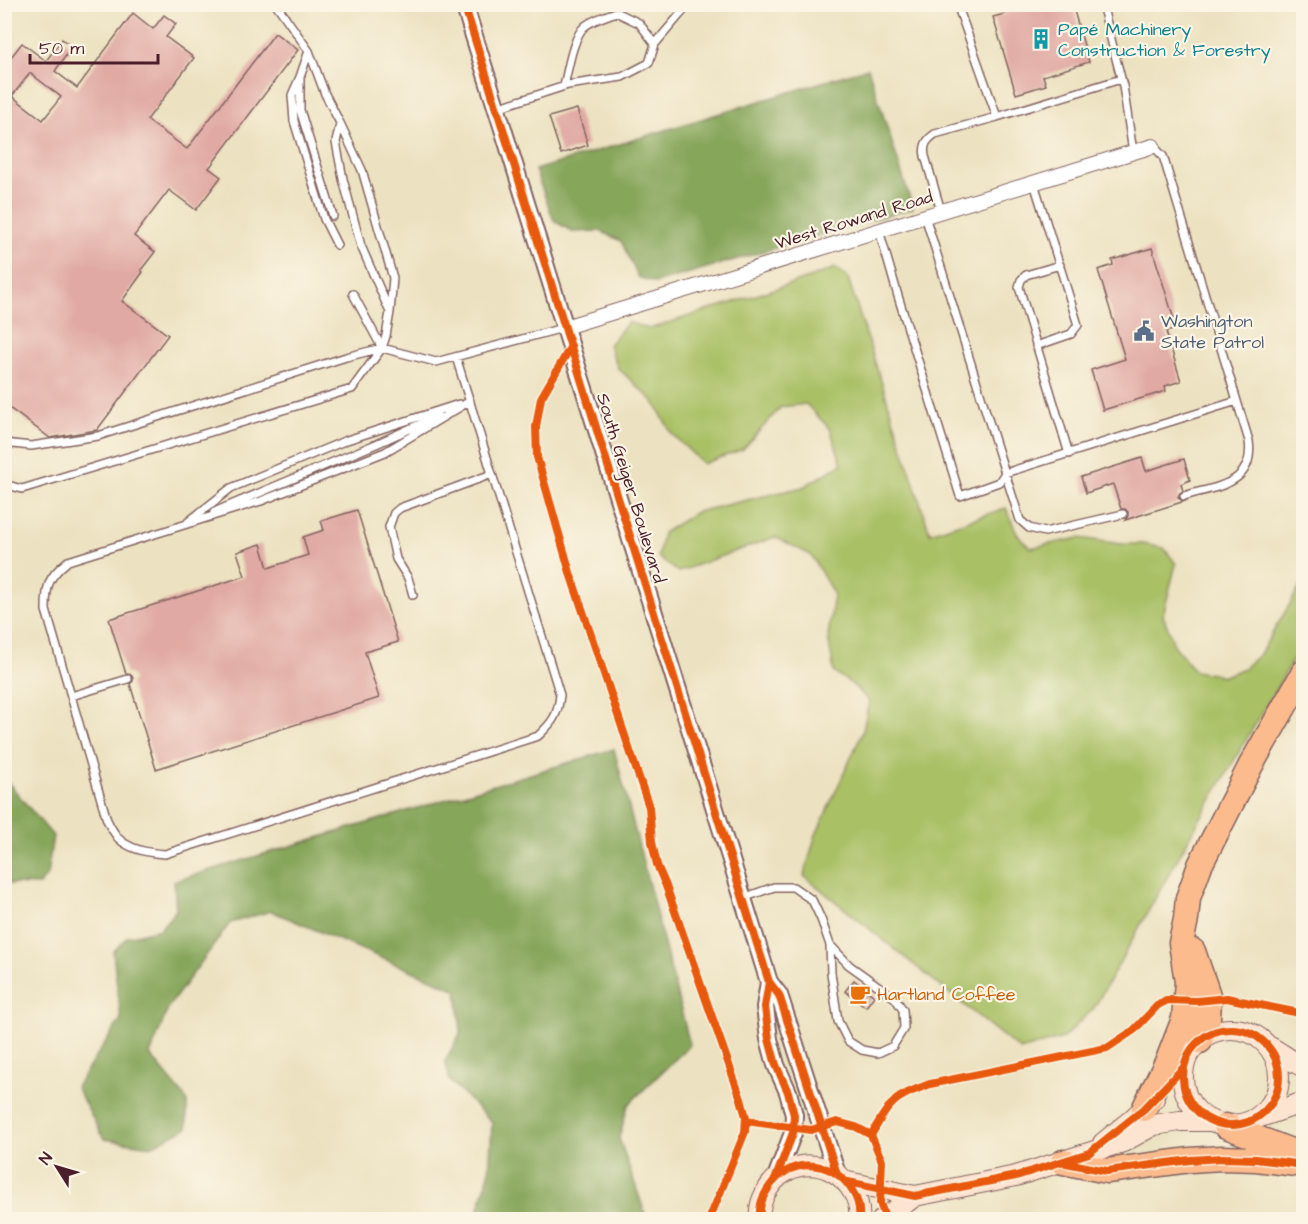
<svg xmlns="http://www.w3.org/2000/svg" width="1308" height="1224" font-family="'Architects Daughter',sans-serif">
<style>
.green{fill:#a9c065;stroke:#7a7048;stroke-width:1.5}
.forest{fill:#86a65a;stroke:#686242;stroke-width:1.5}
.building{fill:#e0a9a3;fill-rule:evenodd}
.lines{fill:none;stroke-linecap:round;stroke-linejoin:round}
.service-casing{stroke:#836360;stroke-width:10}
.minor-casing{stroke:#836360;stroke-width:16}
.tertiary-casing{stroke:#836360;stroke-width:20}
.secondary-casing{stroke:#836360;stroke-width:22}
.motorway-casing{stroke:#836360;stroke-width:27}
.service{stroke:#fff;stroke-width:7}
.minor{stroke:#fff;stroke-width:14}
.tertiary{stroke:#fff;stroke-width:16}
.secondary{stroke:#fde4d1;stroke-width:20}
.motorway{stroke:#fbbb8d;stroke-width:24}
.cycleway-casing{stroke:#fcf5e5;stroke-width:11}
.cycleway{stroke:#e8590c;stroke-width:8}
.labels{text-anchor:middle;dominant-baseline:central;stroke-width:4.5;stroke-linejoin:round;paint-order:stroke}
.culture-label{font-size:18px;fill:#0d838f;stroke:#fcf5e5;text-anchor:start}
.street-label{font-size:18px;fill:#4a1f2b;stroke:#fcf5e5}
.service-label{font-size:18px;fill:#4e5e75;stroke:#fcf5e5;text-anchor:start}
.food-label{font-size:18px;fill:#c56008;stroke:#fcf5e5;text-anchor:start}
</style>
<rect width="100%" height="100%" fill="#fcf5e5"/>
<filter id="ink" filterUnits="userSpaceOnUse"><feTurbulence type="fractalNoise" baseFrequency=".0167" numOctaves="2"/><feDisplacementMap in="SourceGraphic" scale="12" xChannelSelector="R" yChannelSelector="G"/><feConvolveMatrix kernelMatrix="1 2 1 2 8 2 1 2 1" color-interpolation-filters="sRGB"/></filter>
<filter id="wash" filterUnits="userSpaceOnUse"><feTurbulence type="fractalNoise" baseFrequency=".008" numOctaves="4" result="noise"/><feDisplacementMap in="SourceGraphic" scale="24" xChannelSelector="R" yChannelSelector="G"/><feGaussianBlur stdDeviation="1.35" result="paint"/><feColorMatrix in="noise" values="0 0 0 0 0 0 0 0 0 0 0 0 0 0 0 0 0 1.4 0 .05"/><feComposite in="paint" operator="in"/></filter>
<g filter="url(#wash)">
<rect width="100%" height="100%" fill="#ece2c1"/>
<path class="green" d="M835,268L848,278L930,533L1006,508L1017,534L1030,548L1079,538L1121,544H1143L1164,548L1176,564L1163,615L1174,645L1195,671L1224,676L1244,668L1260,654L1303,582V643L1193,831L1094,1008L1063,1038L1020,1050L804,876L815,837L863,731L869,701L853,685L834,672L828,637L834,595L811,555L775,537L678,572L658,557L663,533L696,512L803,487L842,464L830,429L806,404L781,407L743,449L703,464L672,434L654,402L618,368L609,345L628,322L649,329L809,278Z"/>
<path class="forest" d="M868,68L913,208L655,283L638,277L621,241L600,231L573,232L554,221L535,170Z
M614,749L690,1045L628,1105L619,1138L647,1219H476L489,1173L492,1122L450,1081L445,1061L461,1032L457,990L271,911L230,923L169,1006L150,1055L187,1100V1128L151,1146L104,1139L76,1087L121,1019L113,952L127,937L160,929L176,910L174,881Z
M5,779L53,836L47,875L39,885L10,884L5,879Z"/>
<g id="blocks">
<path class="building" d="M1006,4H1072L1089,62L1043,76L1046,85L1016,94L993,17L1008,13Z
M133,13L153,29L164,15L176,24L166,37L194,58L147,120L187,149L275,33L298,50L209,168L221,177L196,210L169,190L134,236L155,252L141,270L143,272L122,301L168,335L97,430L50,438L4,404V66L22,43L46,61L62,39L72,47L55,71L77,88ZM30,73L61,97L43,120L12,96Z
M577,109L588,145L561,154L549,117Z
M1152,248L1177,329L1166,332L1181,381L1165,386L1166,391L1103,410L1091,370L1125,359L1098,270L1113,265L1112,260Z
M1142,458L1146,471L1184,459L1190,480L1181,484L1183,491L1180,493L1178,497L1181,500L1185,501L1125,520L1128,516V512L1125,509H1121L1113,484L1086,493L1081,477Z
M357,510L398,642L365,652L379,698L156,769L130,684L133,681V677L130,674H126L109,619L245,576L237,552L261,544L268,568L308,555L303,537L324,530L321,521Z
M854,980L874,996L866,1007L845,991Z"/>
</g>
</g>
<g filter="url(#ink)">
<use href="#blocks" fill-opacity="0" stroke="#836360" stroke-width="1.5"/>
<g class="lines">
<g class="service-casing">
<path id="service" d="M957,4L997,117
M1102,4L1123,86L1133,152
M309,51L300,77V110L333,216
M300,77L292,95L294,121L324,219L337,245
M564,86C568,70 573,36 585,26C594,19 606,16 616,12L639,23L655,44
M497,108L568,85L622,77L649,63L655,44L689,4
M340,124L336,142L343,179L361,246L389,310
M1153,146L1163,156L1249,441C1255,485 1217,486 1184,496
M1034,183L1078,325L1071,334L1036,346
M941,211L925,156C923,146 926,140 935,134L997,117L1121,79
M925,216L1005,473L1237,401
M879,230L898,296L960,496L999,482L1005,473
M1060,265L1026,275L1021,280L1019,287L1069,454
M353,294L382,348
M456,357L560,695C558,715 553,722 538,736L165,854C148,853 130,850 118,838C114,833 110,826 107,820L46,610C46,585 48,577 68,561L261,501L385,452L470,401
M4,443L31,446L98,436L346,357L382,348L436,362L563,328
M1005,473L1020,520L1029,528L1045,532L1123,514
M4,484L22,489L352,389L382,348L386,336L390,312L393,278L362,170L340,123L325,94L309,51L276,4
M214,512L376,444L438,416
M188,522L231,488L347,440L459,404
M413,595L408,578L396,559L389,527L394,513L400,508L492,474
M71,696L128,679
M743,898L774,887H793L812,900L821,919L830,945L831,973L838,1021L848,1041L862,1050L878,1053L893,1046L904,1028L903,1010L895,998L849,965L830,945"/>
</g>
<g class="minor-casing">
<path id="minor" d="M565,327L1153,146"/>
</g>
<g class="tertiary-casing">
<path id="tertiary" d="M464,4L769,982L779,995L837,1174
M769,982L765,1007L769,1039L776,1065L788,1092L794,1115L793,1133L775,1180"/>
</g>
<g class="secondary-casing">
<path id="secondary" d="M1183 1077a48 48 0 1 1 96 0a48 48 0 1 1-96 0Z
M1268,1046C1281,1052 1291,1062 1304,1067
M1260,1117L1304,1102
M1103,1143L1130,1121L1154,1099
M848,1182L915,1196L1016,1176L1123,1142L1154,1125L1180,1121H1210
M760,1220C759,1210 761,1200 766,1192C786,1156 833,1157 853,1192C858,1200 860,1211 859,1220
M882,1220L915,1196"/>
</g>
<g class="motorway-casing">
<path id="motorway" d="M1193,951L1209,998L1208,1019L1200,1041
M1144,1109L1168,1060L1184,1019L1187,982L1181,943L1186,919L1188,898L1200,865L1251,765L1304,672
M1226,1126L1304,1156
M1063,1162L1107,1171L1190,1160L1222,1158L1256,1159L1304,1165"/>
</g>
<use href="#service" class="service"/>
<use href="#minor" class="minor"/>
<use href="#tertiary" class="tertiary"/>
<use href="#secondary" class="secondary"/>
<use href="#motorway" class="motorway"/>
<g class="cycleway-casing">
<path id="cycleway" d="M464,4L769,982L779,995L837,1174
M571,346L541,398L536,427L537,457L571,576L649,807L652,842L657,865L666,886L741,1099L746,1117L745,1132L709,1220
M769,982L765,1007L769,1039L776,1065L788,1092L794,1115L793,1133L775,1180
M1183 1077a48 48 0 1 1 96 0a48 48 0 1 1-96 0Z
M746,1121L811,1130L837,1122L856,1127L871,1135L882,1161L880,1203L886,1220
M871,1135C878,1124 884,1110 894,1102C903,1093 918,1089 930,1084L1107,1048L1134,1030L1158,1005L1168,1000L1197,1001L1227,998L1304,1014
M1066,1163L1107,1171L1190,1160L1222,1158L1256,1159L1304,1165
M848,1182L915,1196L1016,1176L1089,1153L1144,1109L1184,1067
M760,1220C759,1210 761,1200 766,1192C786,1156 833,1157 853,1192C858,1200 860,1211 859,1220"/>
</g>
<use href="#cycleway" class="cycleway"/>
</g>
</g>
<defs>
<g id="building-bare" transform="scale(1.62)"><path d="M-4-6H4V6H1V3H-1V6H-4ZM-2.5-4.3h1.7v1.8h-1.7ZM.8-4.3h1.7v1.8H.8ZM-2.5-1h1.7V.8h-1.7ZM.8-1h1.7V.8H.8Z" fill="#0f9aa8" stroke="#fcf5e5" stroke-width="2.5" paint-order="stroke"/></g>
<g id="civic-bare" transform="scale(1.62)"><path d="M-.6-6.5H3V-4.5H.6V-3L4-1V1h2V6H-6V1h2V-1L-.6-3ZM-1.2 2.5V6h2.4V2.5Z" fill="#5c6f8a" stroke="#fcf5e5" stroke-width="2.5" paint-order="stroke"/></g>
<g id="cafe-bare" transform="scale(1.62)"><path d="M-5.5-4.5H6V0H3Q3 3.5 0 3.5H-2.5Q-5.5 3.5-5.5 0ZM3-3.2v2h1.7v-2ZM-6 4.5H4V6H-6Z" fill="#e8710a" stroke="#fcf5e5" stroke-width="2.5" paint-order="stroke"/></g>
</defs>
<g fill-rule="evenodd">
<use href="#building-bare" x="1041" y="39"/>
<use href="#civic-bare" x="1144" y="331"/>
<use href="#cafe-bare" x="860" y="994"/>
</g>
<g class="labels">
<g class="culture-label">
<text x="1058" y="29">Papé Machinery<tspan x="1058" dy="21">Construction &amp; Forestry</tspan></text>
</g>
<g class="street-label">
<text transform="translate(854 220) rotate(-17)">West Rowand Road</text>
<text transform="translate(631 488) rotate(73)">South Geiger Boulevard</text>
</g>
<g class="service-label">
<text x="1161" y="321">Washington<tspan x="1161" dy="21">State Patrol</tspan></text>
</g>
<g class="food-label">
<text x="877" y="994">Hartland Coffee</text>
</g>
</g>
<rect width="1308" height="1224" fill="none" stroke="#fcf5e5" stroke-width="24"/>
<g transform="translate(57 1167) rotate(307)" stroke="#fcf5e5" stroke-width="4.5" paint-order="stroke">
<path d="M0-4.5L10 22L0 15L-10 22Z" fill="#4a1f2b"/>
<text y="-9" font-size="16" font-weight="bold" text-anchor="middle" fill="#4a1f2b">N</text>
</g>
<path d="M30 54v9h128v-9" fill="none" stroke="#4a1f2b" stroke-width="3"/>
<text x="39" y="54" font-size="18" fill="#4a1f2b" stroke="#fcf5e5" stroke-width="4.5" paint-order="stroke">50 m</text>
</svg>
